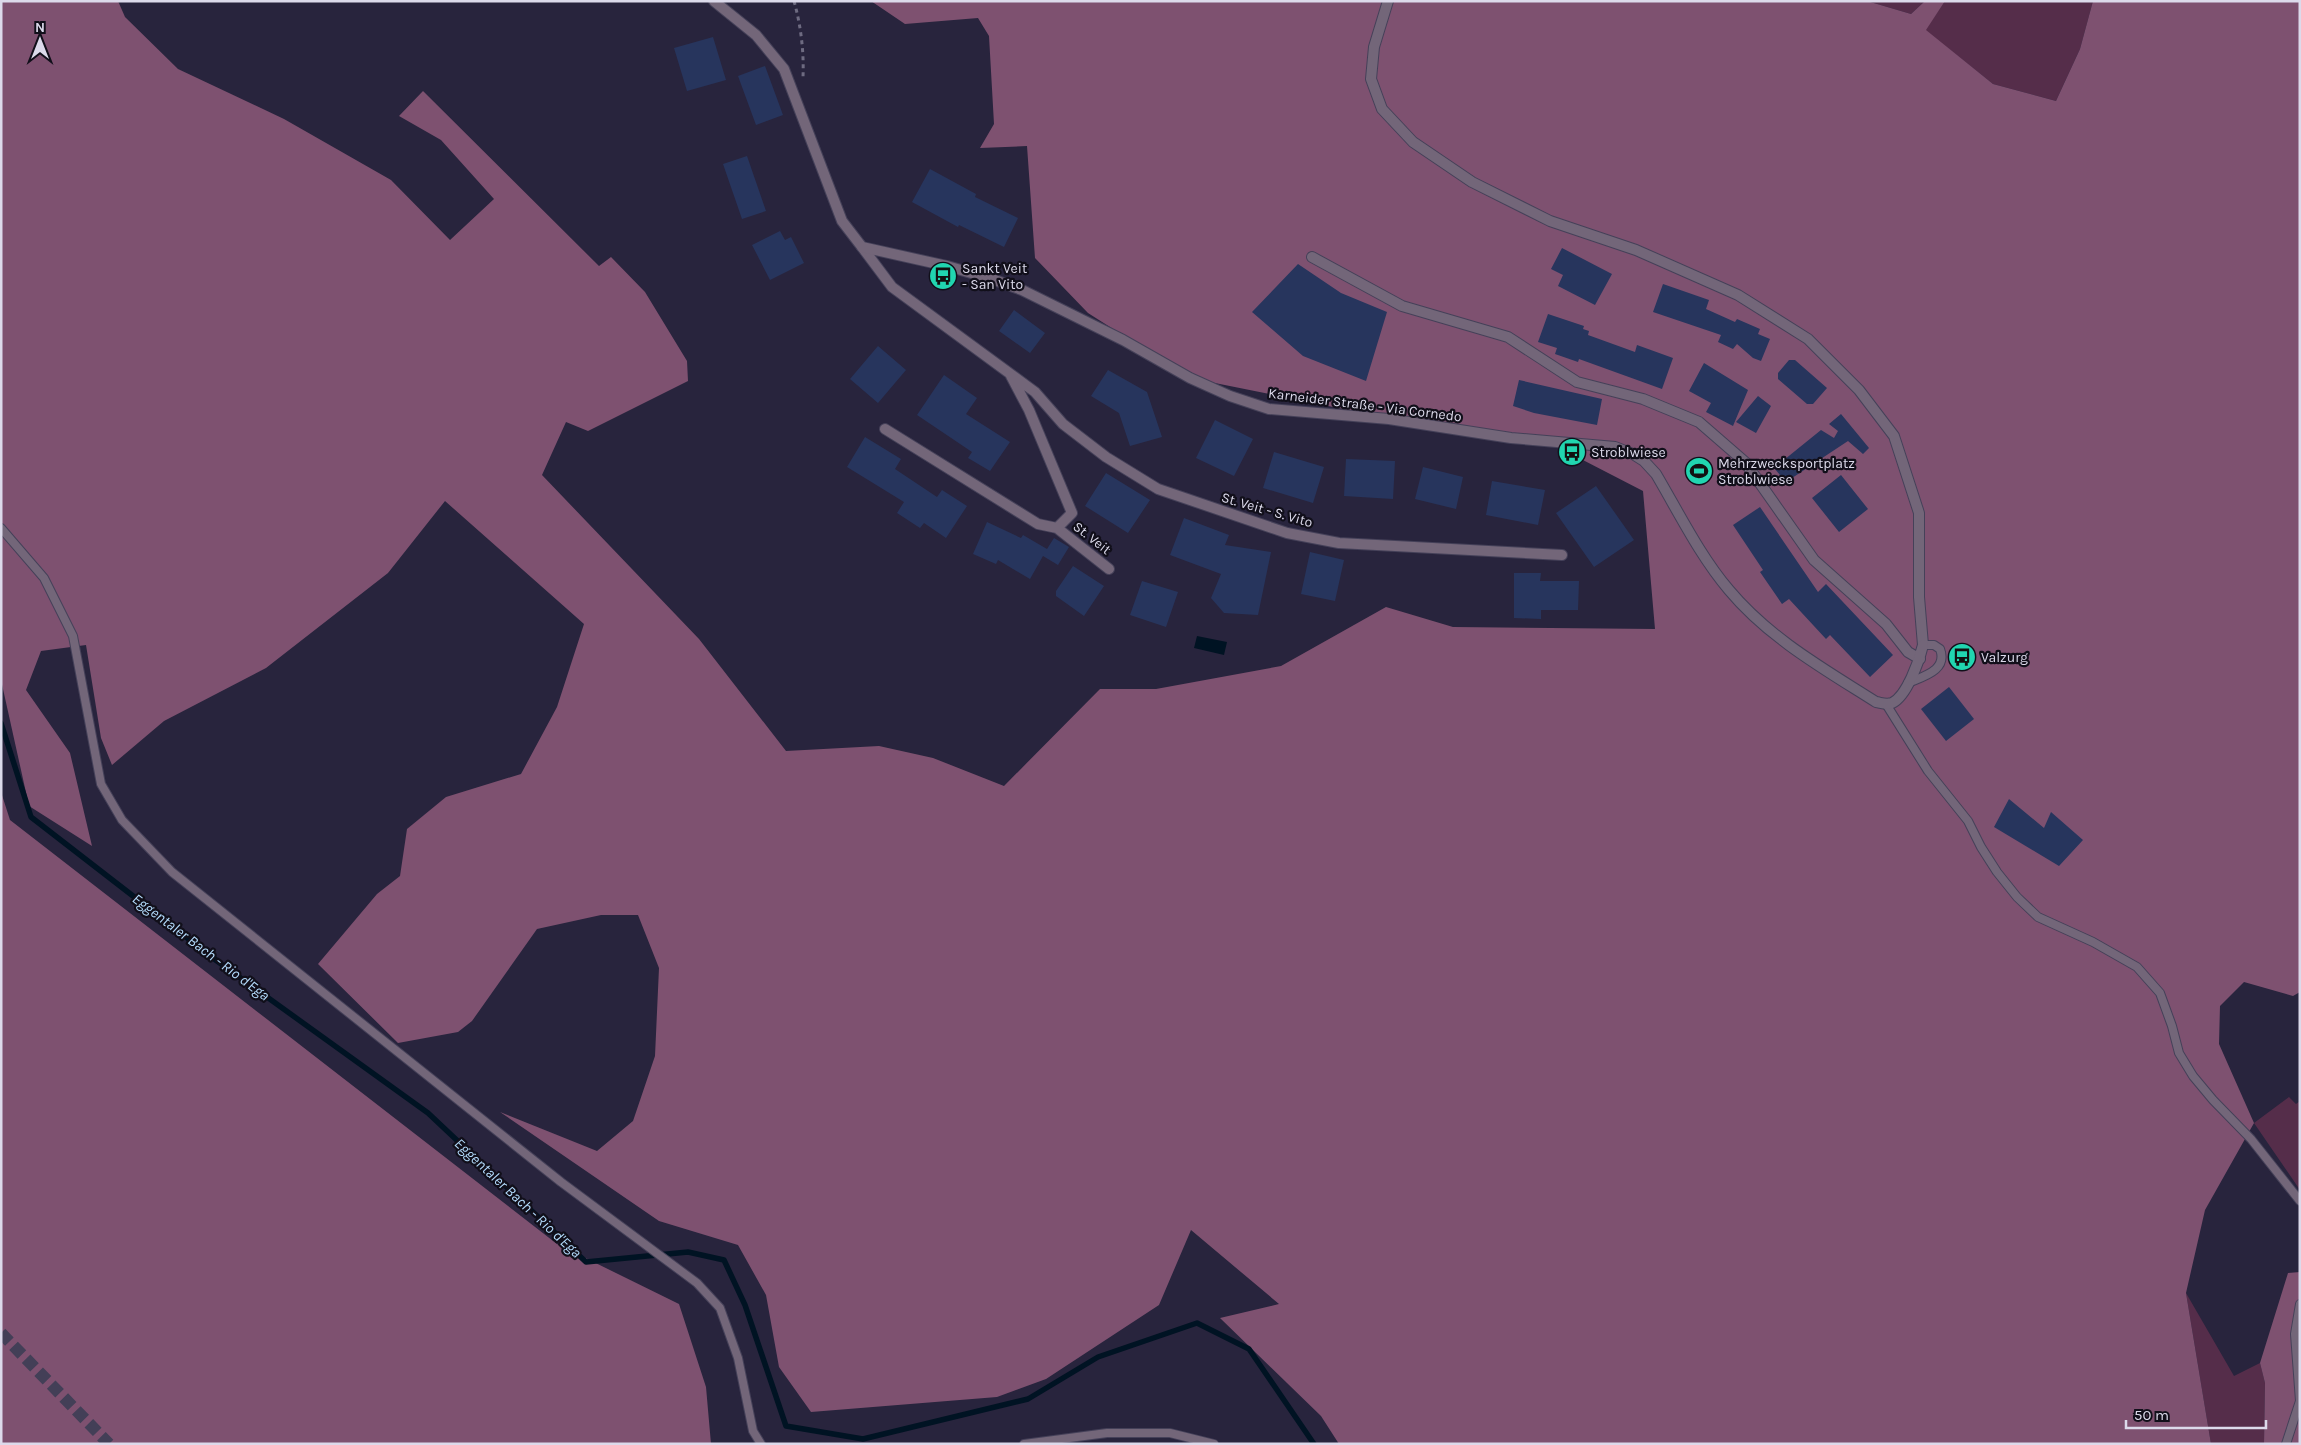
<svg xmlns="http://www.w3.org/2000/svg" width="2301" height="1445" font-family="Karla,sans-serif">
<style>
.green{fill:#552d4a}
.forest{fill:#7e5170}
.water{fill:#001323}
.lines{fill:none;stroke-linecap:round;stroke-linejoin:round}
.stream{stroke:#001323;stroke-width:5.5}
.building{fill:#27355d}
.primary-tunnel{stroke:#433f57;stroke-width:12;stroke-dasharray:12 6;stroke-linecap:butt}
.service-casing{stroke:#454159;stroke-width:10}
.minor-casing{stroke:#454159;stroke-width:12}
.tertiary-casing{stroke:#454159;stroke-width:12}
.path{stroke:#6e6b81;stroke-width:3;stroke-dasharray:4 4;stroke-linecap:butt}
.service{stroke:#736679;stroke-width:8}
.minor{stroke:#736679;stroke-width:10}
.tertiary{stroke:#736679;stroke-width:10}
.labels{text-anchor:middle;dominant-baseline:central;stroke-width:4.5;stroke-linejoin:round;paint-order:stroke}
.poi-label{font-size:14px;fill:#dcdaeb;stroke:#110f1a;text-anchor:start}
.street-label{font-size:14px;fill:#dcdaeb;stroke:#110f1a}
.water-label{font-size:15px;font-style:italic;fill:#b3dbfc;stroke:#110f1a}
</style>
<rect width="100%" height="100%" fill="#28243d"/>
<path class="green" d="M1867,1H1925L1911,14Z
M1945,1H2093L2080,49L2056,101L1993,84L1925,30Z
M2289,1097L2296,1104L2300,1101V1190L2254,1123Z
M2186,1293L2234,1376L2260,1363L2265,1383L2264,1444H2211Z"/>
<path class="forest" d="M1,1H118L125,17L178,69L284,119L391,180L450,240L494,199L441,140L399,116L423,91L599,266L611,257L645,292L687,361L688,381L588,431L566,422L542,475L699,639L786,751L879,746L933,758L1004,786L1100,689H1156L1281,666L1386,607L1453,627L1655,629L1643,491L1548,442L1403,421L1190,378L1088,313L1035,258L1027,146L980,148L994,124L989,36L978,18L905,24L871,1H1867L1911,14L1925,1H1945L1926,30L1993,84L2056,101L2080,49L2093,1H2300V992L2293,996L2244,982L2220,1006L2219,1044L2254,1123L2205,1210L2186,1293L2211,1444H1339L1321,1416L1220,1318L1279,1304L1191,1230L1159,1305L1046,1379L997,1397L811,1412L779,1367L766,1295L738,1245L659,1221L500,1112L597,1151L633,1121L655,1056L659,968L638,915H601L537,929L472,1021L458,1032L398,1043L318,964L377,894L400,876L407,829L446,797L521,774L557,707L584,624L445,501L388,573L266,668L164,721L112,765L101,738L86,645L41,651L26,690L70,753L92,846L29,806L1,680Z
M1,792L10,820L557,1244L679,1304L706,1387L711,1444H1Z
M2300,1272V1444H2264L2265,1383L2260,1363L2288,1273Z"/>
<path class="water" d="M1197,636L1227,642L1224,655L1194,648Z"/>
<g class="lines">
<path class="stream" d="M1,723L31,817L217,961L428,1113L586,1262L688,1252L724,1260L745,1305L786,1426L863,1439L1028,1399L1098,1357L1197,1323L1249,1349L1314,1444"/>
</g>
<path class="building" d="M713,37L726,80L687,91L674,48Z
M765,66L783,115L756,125L738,76Z
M747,156L766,211L742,219L723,164Z
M930,169L976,194L975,197L1018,218L1004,247L959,225L958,227L912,202Z
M780,231L785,240L791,237L804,263L770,280L752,245Z
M1562,248L1612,274L1595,305L1558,286L1563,275L1551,269Z
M1298,264L1341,293L1387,312L1366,381L1303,356L1252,312Z
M1663,284L1709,300L1706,309L1735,322L1737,319L1760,329L1758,334L1770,339L1761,361L1753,358L1737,344L1733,349L1718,342L1721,335L1653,312Z
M1014,310L1045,333L1030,353L999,331Z
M1548,314L1584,326L1583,329L1589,331L1588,335L1635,352L1637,345L1673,358L1662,389L1579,359L1578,362L1555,354L1557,348L1538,342Z
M878,346L906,370L878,403L850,379Z
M1789,360H1795L1827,388L1813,404H1807L1778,379V373Z
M1704,363L1748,390L1733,426L1706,412L1711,403L1689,391Z
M1108,370L1147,392L1162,437L1130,446L1119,413L1091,396Z
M944,375L977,398L966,414L1010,442L990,471L968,458L972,452L917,415Z
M1519,380L1602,399L1597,425L1534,413L1513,406Z
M1758,396L1771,406L1756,433L1736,422Z
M1841,414L1869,448L1863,454L1848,441L1786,482L1774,468L1821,430L1834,438L1838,431L1829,424Z
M1215,420L1253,439L1234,476L1196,458Z
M865,437L901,459L895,469L937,497L942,490L967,506L946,538L924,523L920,528L897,513L904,502L847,467Z
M1274,452L1324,467L1313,503L1263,488Z
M1346,459L1395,461L1393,499L1344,496Z
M1423,467L1463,477L1456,509L1415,499Z
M1106,473L1150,500L1128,533L1085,506Z
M1841,475L1868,509L1839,532L1812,498Z
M1492,481L1545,490L1538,525L1486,515Z
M1596,486L1634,540L1594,567L1556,513Z
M1760,507L1818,592L1826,584L1893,655L1870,677L1830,635L1826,639L1789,599L1782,604L1760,572L1763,570L1733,525Z
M1184,518L1229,535L1225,545L1271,552L1258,615L1224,613L1211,598L1221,574L1170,555Z
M987,522L1021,538L1023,535L1047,549L1054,538L1069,547L1058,565L1043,556L1030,579L998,560L996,564L973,554Z
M1310,552L1344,560L1335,601L1301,594Z
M1073,566L1104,586L1084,616L1056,596V591Z
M1514,573H1541L1540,581H1579L1578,610H1541V619L1514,618Z
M1142,581L1178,592L1166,627L1130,615Z
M1949,687L1974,719L1946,741L1921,709Z
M2009,799L2044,828L2051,812L2083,840L2059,866L1994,827Z"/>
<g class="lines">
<path class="primary-tunnel" d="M1,1333L109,1444"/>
<g class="service-casing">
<path id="service" d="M1,528L44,578L73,636L101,784L122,820L172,872L561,1182L697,1283L720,1308L738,1358L753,1431L761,1444
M1908,683C1924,676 1948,670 1940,649L1934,645H1923
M1886,704L1928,771L1968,821L1981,847L1997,872L2017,897L2038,917L2093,942L2137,967L2160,993L2172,1026L2179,1053L2193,1076L2213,1100L2251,1139L2300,1201
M1024,1444L1107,1433H1170L1214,1444
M2286,1444L2300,1401L2295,1334L2300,1304"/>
</g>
<g class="minor-casing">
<path id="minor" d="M1388,1L1374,47L1371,79L1382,109L1413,142L1472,182L1550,221L1636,250L1738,295L1808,339L1859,390L1894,436L1919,513V597L1923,645
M862,247L892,287L1035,392L1063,424L1106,457L1158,489L1287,533L1339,543L1562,555
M1312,257L1402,306L1508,337L1577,382L1643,399L1699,422L1745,462L1814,560L1886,624L1908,652L1920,659
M885,429L1038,524L1057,528L1072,513L1029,410L1011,376
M1057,528L1109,569"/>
</g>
<g class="tertiary-casing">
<path id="tertiary" d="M714,1L756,35L784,69L842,221L862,247L947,266L992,279L1022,290L1123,340L1190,378L1230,396L1269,409L1389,419L1511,438L1615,447L1633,454L1644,461L1656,474C1679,513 1700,556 1729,590C1769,638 1824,669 1876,702C1882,703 1886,705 1892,703C1907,696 1919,661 1923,645"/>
</g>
<path class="path" d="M794,1C801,26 804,52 803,77"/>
<use href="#service" class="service"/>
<use href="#minor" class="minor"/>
<use href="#tertiary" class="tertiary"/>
</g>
<defs>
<g id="bus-disc" transform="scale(1.4375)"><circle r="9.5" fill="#21d5b0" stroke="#110f1a"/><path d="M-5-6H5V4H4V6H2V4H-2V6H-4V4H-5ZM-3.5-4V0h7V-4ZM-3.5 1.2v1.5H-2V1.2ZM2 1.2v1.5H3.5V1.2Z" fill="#111"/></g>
<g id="stadium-disc" transform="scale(1.4375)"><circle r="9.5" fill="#21d5b0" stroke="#110f1a"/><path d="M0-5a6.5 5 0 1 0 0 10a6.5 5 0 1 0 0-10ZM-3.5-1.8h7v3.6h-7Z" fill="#111"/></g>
</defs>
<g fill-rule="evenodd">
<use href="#bus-disc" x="943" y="276"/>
<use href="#bus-disc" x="1572" y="452"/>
<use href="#stadium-disc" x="1699" y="471"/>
<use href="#bus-disc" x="1962" y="657"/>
</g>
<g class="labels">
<g class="poi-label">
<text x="962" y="268">Sankt Veit<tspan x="962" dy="16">- San Vito</tspan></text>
<text x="1591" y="452">Stroblwiese</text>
<text x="1718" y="463">Mehrzwecksportplatz<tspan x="1718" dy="16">Stroblwiese</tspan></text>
<text x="1981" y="657">Valzurg</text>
</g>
<g class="street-label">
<text transform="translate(1365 405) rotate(7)">Karneider Straße - Via Cornedo</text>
<text transform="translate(1267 510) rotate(16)">St. Veit - S. Vito</text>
<text transform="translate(1092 538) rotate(38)">St. Veit</text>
</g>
<g class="water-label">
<text transform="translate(201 947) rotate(37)">Eggentaler Bach - Rio d'Ega</text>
<text transform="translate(518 1198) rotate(43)">Eggentaler Bach - Rio d'Ega</text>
</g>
</g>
<rect width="2301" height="1445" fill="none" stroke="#dcdaeb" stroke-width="5"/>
<g transform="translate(40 40)" stroke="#110f1a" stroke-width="4" paint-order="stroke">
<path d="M0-4L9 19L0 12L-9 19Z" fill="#dcdaeb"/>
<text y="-8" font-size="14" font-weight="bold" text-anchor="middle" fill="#dcdaeb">N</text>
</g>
<path d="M2126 1420v8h140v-8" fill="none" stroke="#dcdaeb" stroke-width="2.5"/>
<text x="2134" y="1420" font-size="15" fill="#dcdaeb" stroke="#110f1a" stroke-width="4" paint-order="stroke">50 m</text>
</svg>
